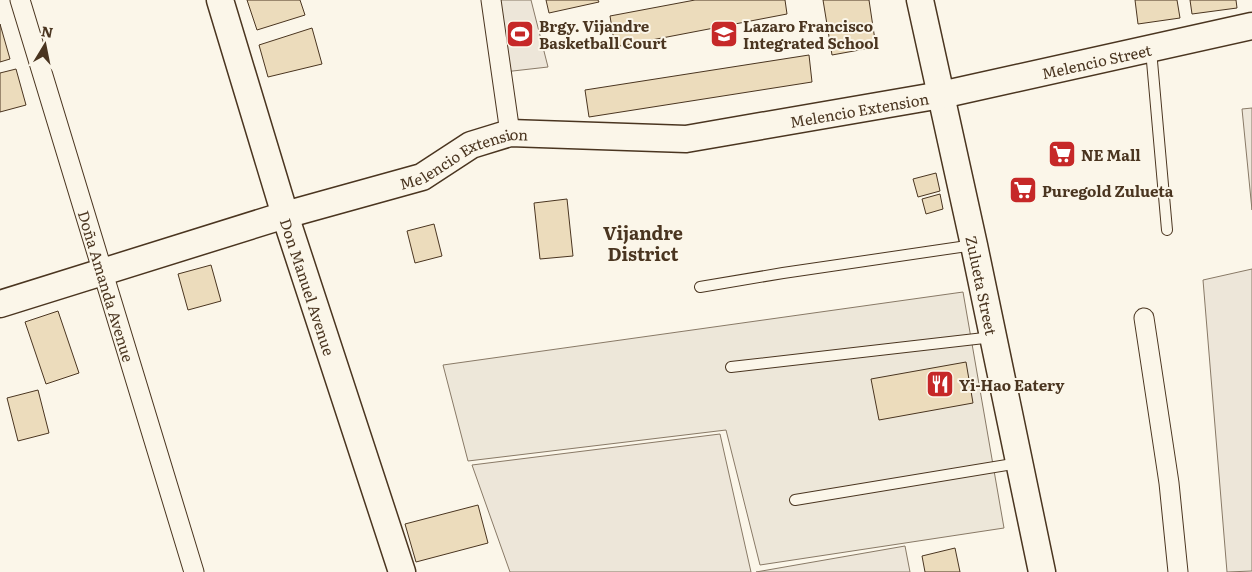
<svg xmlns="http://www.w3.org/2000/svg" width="1252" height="572" font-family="Literata,serif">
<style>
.green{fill:#ede6d9;stroke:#887966}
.parking{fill:#ede7d9;stroke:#887966}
.building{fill:#ecdcbc;stroke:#4a3520}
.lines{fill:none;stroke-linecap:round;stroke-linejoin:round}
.lane-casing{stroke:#4a3520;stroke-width:12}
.street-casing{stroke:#4a3520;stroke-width:21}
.secondary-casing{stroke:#4a3520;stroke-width:29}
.lane{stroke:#fbf6e9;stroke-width:10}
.street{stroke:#fbf6e9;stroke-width:19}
.secondary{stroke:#fbf6e9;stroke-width:26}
.labels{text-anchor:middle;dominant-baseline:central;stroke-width:4;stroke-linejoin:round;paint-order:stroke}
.poi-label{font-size:15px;font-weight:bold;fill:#4a3520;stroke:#fbf6e9;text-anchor:start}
.street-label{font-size:15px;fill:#4a3520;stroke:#fbf6e9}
.quarter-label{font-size:18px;font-weight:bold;fill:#4a3520;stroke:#fbf6e9}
</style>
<rect width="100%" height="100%" fill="#fbf6e9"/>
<path class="green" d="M499,0H531L548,67L504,72Z
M1252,108V210L1242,109Z
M1252,269V571L1227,572L1203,280Z
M720,434L751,572H510L472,465Z
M905,546L910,572H756Z"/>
<path class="parking" d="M963,292L1004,528L760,565L726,430L468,461L443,365Z"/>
<path class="building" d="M247,0H300L305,15L257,30Z
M546,0H598L599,2L549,13Z
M695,0H785L787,14L615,47L610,16Z
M823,0H869L876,47L832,55Z
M1135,0H1177L1180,18L1138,24Z
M1190,0H1236L1237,8L1192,14Z
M0,24L10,59L0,62Z
M312,28L322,64L268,77L259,45Z
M809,55L812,82L589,117L585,90Z
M16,69L26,105L0,112V73Z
M936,173L940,191L918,197L913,179Z
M940,194L943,209L926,214L922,199Z
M567,199L573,256L540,259L534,203Z
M434,224L442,256L415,263L407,231Z
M211,265L221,301L188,310L178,274Z
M58,311L79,373L46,384L25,322Z
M966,362L973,403L879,420L871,379Z
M38,390L49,433L18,441L7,398Z
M478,505L488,543L416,562L405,524Z
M955,548L960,572H925L922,556Z"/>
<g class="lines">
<g class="lane-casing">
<path id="lane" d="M1151,50L1167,230
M700,287L783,273L974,245
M731,367L993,337
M795,500L1019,463"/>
</g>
<g class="street-casing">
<g id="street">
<path id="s1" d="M20,0L194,572"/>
<path d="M491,0L510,133"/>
<path d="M1144,318L1169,483L1178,572"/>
</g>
</g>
<g class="secondary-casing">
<g id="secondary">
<path id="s2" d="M220,0L285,215L402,572"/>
<path id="s3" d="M920,0L974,245L1042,572"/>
<path id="s4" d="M0,304L285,215L422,177L471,145L510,133L686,139L941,95L1252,26"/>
</g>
</g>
<use href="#lane" class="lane"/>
<use href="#street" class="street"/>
<use href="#secondary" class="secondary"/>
</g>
<defs>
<g id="stadium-square" transform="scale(1.4375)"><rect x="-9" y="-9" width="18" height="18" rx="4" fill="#c62828" stroke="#fbf6e9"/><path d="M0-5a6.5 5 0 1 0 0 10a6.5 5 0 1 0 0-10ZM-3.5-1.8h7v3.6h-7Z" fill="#fff"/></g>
<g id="school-square" transform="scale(1.4375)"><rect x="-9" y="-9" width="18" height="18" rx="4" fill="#c62828" stroke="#fbf6e9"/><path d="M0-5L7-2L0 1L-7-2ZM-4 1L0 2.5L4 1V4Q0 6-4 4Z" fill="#fff"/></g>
<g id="supermarket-square" transform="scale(1.4375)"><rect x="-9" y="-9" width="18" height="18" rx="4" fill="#c62828" stroke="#fbf6e9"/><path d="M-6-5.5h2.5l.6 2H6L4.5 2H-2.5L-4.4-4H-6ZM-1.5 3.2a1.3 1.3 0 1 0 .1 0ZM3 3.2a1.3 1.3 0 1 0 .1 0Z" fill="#fff"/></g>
<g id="restaurant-square" transform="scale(1.4375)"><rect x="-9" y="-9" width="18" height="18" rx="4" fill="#c62828" stroke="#fbf6e9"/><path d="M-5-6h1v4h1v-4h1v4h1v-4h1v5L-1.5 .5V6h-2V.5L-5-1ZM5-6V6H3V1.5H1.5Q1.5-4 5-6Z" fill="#fff"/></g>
</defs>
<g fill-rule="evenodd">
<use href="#stadium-square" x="520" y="34"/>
<use href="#school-square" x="724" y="34"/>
<use href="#supermarket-square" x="1062" y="154"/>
<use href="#supermarket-square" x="1023" y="190"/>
<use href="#restaurant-square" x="940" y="384"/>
</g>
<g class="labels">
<g class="poi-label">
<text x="539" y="25">Brgy. Vijandre<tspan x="539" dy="17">Basketball Court</tspan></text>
<text x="743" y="25">Lazaro Francisco<tspan x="743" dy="17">Integrated School</tspan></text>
<text x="1081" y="154">NE Mall</text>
<text x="1042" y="190">Puregold Zulueta</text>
<text x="959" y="384">Yi-Hao Eatery</text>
</g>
<g class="street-label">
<text stroke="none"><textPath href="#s4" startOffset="1134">Melencio Street</textPath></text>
<text stroke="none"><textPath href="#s4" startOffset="892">Melencio Extension</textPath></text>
<text stroke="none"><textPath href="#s4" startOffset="488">Melencio Extension</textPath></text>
<text stroke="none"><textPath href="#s1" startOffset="299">Doña Amanda Avenue</textPath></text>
<text stroke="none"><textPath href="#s3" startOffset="292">Zulueta Street</textPath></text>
<text stroke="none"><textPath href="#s2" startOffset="300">Don Manuel Avenue</textPath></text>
</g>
<g class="quarter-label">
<text x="643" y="232">Vijandre<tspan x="643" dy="21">District</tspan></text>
</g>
</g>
<g transform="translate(45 45) rotate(10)" stroke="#fbf6e9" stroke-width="4" paint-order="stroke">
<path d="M0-4L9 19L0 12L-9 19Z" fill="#4a3520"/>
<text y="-8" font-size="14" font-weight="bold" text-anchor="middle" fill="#4a3520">N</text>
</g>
</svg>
